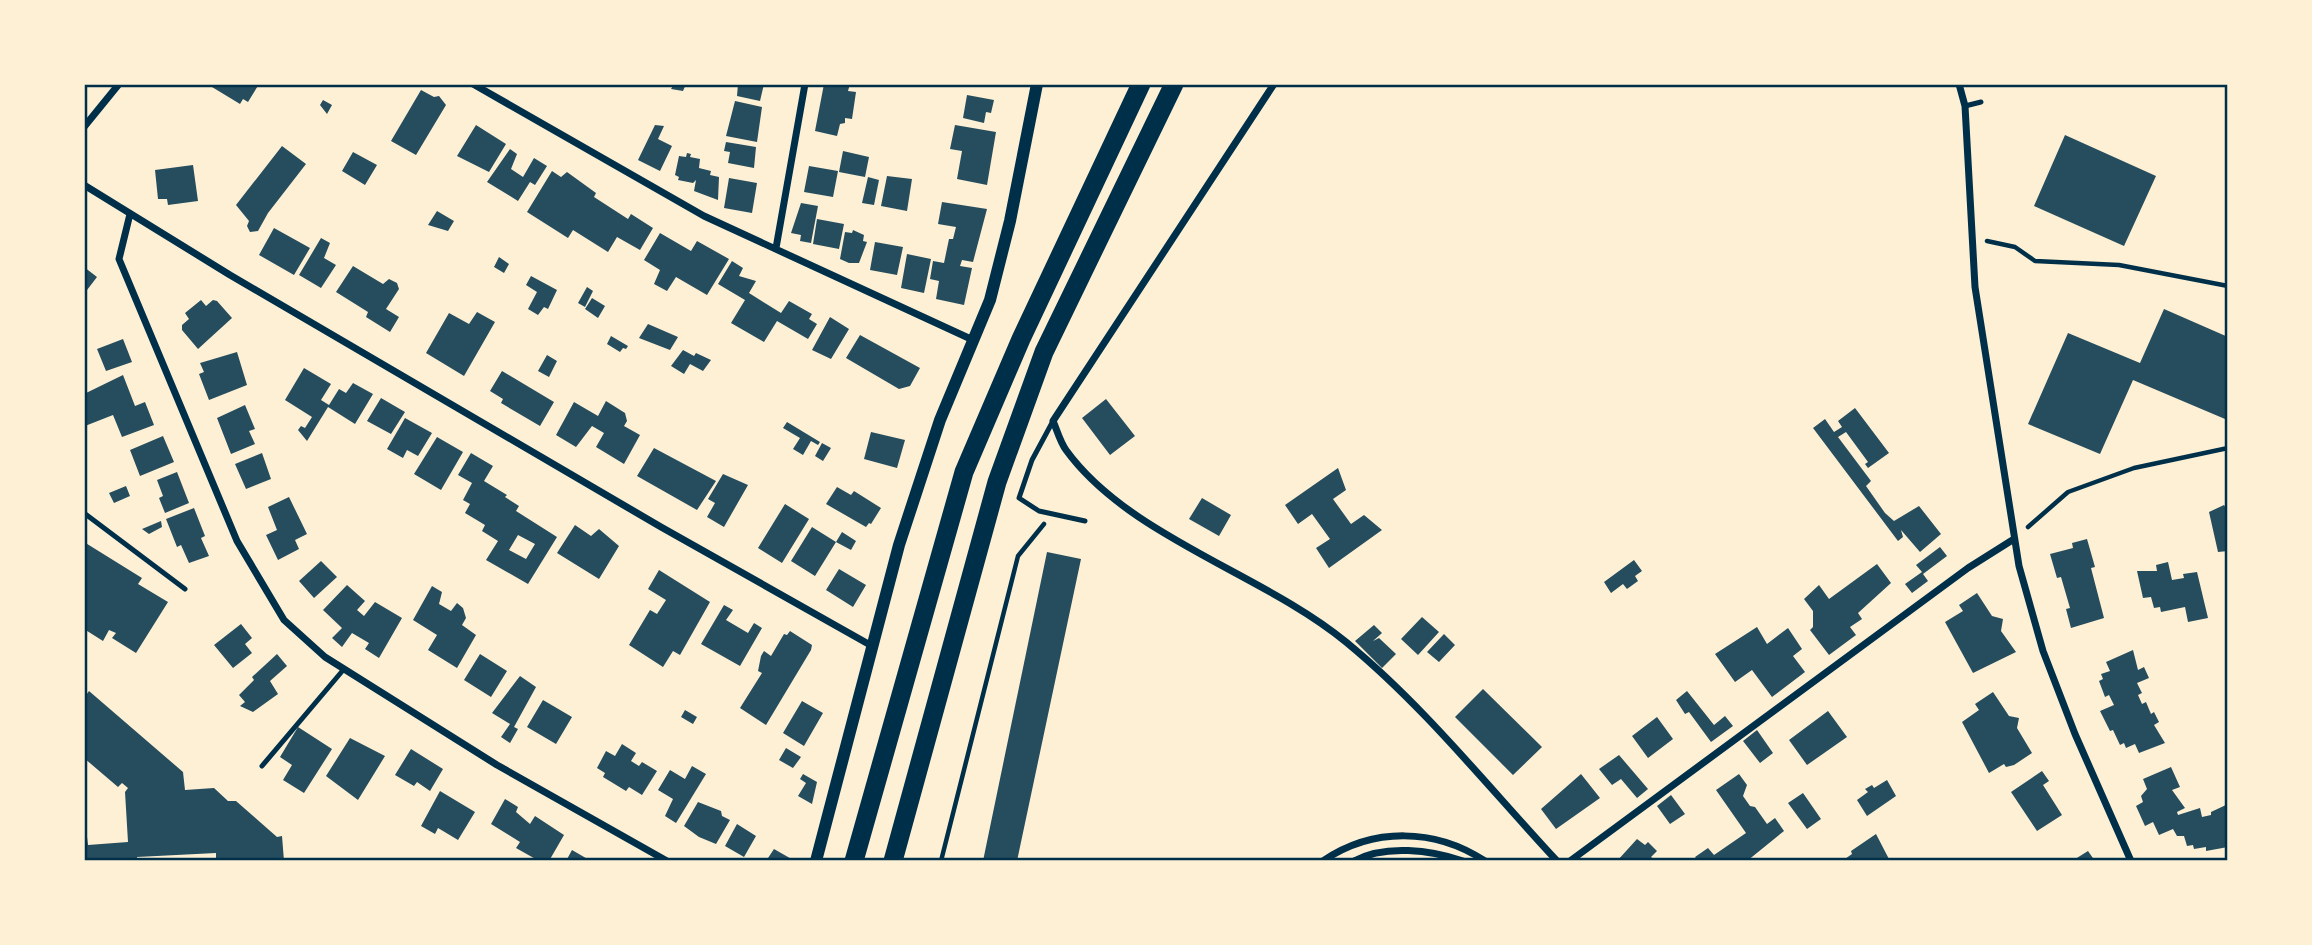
<svg xmlns="http://www.w3.org/2000/svg" width="2312" height="945" font-family="'Source Serif 4',serif">
<style>
.building{fill:#264d5e;fill-rule:evenodd}
.lines{fill:none;stroke-linecap:round;stroke-linejoin:round}
.path{stroke:#003049;stroke-width:4.5}
.service{stroke:#003049;stroke-width:5}
.minor{stroke:#003049;stroke-width:7}
.tertiary{stroke:#003049;stroke-width:12}
.trunk{stroke:#003049;stroke-width:19}
.neatline{fill:none;stroke:#003049;stroke-width:2.5}
</style>
<rect width="100%" height="100%" fill="#fdf0d5"/>
<path class="building" d="M214,84H259L248,102L243,99L240,104L212,87Z
M674,84H686L683,91L671,89Z
M738,84H764L760,101L737,96Z
M824,84H850L848,91L856,92L852,119L845,118V123L840,124L837,136L815,131Z
M421,90L434,97L439,96L446,105L416,155L391,141Z
M967,95L994,100L991,113L986,112L984,123L963,118Z
M323,100L332,105L327,114L320,105Z
M735,101L762,107L757,142L726,136Z
M476,125L506,144L489,172L457,156Z
M655,125L664,126L658,139L672,146L660,171L638,160Z
M955,125L996,132L987,185L957,179L962,151L950,149Z
M2065,135L2156,176L2124,246L2034,206Z
M726,142L756,147L754,168L728,163L730,152L724,151Z
M282,146L306,164L268,213L258,231L250,232L247,226L249,221L236,205Z
M510,149L517,154L511,169L523,177L534,158L547,166L535,185L530,182L518,201L487,182Z
M843,151L869,157L865,177L839,172Z
M353,152L377,165L365,185L342,171Z
M687,153L691,154L690,157L700,159L699,168L711,171L710,175L719,177L718,200L694,191L696,180L693,183L678,180L679,177L675,175L679,156L686,157Z
M193,165L198,201L168,205L167,199H158L155,170Z
M809,166L838,171L833,197L804,192Z
M552,171L561,177L567,172L596,193L594,197L628,219L631,214L653,228L640,250L617,237L608,252L573,230L568,238L527,212Z
M887,176L912,179L907,211L881,206Z
M868,177L879,180L874,205L862,203Z
M729,178L757,183L752,213L724,208Z
M942,202L987,209L973,262L962,260L960,266L972,268L964,305L936,299L939,281L930,279L933,261L944,263L949,239H953L956,227L938,224Z
M801,203L818,206L811,243L800,241L801,235L791,233Z
M437,211L454,221L448,231L428,225Z
M817,219L844,224L839,249L813,244Z
M274,228L310,248L294,275L259,255Z
M853,230L864,235L863,241L867,242L859,263H849L840,259L845,232L852,233Z
M660,233L691,251L697,241L729,259L707,295L676,277L667,291L654,284L660,270L644,260Z
M321,238L330,243L324,258L336,265L321,288L299,275Z
M875,242L903,247L897,275L870,270Z
M907,254L931,259L924,293L901,288Z
M499,257L509,264L504,273L494,267Z
M732,261L743,268L739,276L756,281L749,293L781,313L789,301L812,314L809,319L817,324L808,339L777,321L764,342L731,323L745,300L718,284Z
M353,266L383,284L389,279L397,283L399,289L386,309L399,317L390,332L366,317L368,312L336,292Z
M84,267L97,277L84,294Z
M531,276L557,290L548,309L544,307L538,315L528,309L537,292L526,285Z
M587,287L593,291L585,307L578,303Z
M592,298L605,306L598,318L585,309Z
M201,300L206,306L213,300L217,301L232,318L198,349L182,330V325L189,319L185,313Z
M2164,309L2228,337V412L2225,419L2133,380L2100,454L2028,424L2068,333L2140,363Z
M477,312L495,322L464,376L426,353L449,313L469,324Z
M830,317L849,329L831,359L812,350Z
M648,324L678,337L670,350L639,338Z
M860,335L920,368L910,386L899,389L846,358Z
M611,336L628,346L626,349L623,348L620,352L607,344Z
M123,339L132,362L106,371L97,349Z
M683,350L694,356L696,353L711,360L703,371L690,364L684,374L671,366Z
M237,352L247,385L209,400L199,374L204,372L200,363Z
M547,355L557,361L549,377L538,371Z
M304,368L331,384L321,400L329,405L339,389L346,393L353,383L373,394L355,424L328,407L307,441L298,430L301,426L305,428L312,417L285,400Z
M502,371L554,402L540,426L501,403L503,399L490,391Z
M123,375L135,406L145,402L154,425L122,437L113,415L85,426L84,394Z
M381,398L405,412L391,434L367,421Z
M1106,399L1135,436L1110,455L1082,418Z
M606,401L625,413L627,421L624,426L640,435L624,464L596,447L604,433L592,426L576,447L556,435L574,402L598,416Z
M245,405L255,429L249,431L255,444L231,454L217,418Z
M1855,408L1889,453L1868,468L1865,464L1868,462L1846,432L1838,437L1871,481L1866,486L1885,513L1894,521L1919,506L1941,534L1920,552L1901,530L1903,537L1898,541L1813,428L1825,419L1834,432L1842,427L1838,421Z
M405,418L432,433L418,456L407,450L403,458L387,449Z
M787,422L820,442L818,445L811,441L803,455L793,449L800,438L783,428Z
M871,432L905,440L897,468L864,459Z
M163,436L174,462L140,476L130,450Z
M437,437L463,452L441,490L414,474Z
M822,443L831,448L823,461L815,456Z
M654,448L716,481L697,510L637,476Z
M262,453L271,479L246,489L235,464Z
M471,453L493,466L484,481L507,495L505,497L519,506L516,511L557,537L528,584L486,560L498,541L482,531L485,525L465,513L470,504L463,500L472,483L458,475ZM518,535L535,544L526,559L509,550Z
M1338,468L1346,490L1333,499L1351,524L1364,515L1382,530L1329,568L1316,548L1330,539L1312,514L1298,524L1285,505Z
M177,472L189,503L165,513L159,498L163,496L157,480Z
M723,474L748,485L724,527L707,517L715,503L708,499Z
M126,486L130,496L114,503L109,493Z
M837,487L851,495L854,491L881,508L871,524L869,523L866,527L826,504Z
M289,497L307,534L295,540L299,549L278,560L266,535L277,530L268,507Z
M1202,498L1231,515L1219,536L1189,519Z
M785,504L809,519L782,563L758,548Z
M2224,505L2228,511V551L2218,552L2209,512Z
M194,508L205,536L201,538L209,556L189,563L181,545L177,547L166,519Z
M161,521L162,527L149,534L142,529Z
M575,525L591,536L599,529L619,546L599,579L557,553Z
M812,527L836,542L815,576L791,561Z
M842,532L856,541L851,550L836,542Z
M2087,539L2095,567L2091,568L2104,618L2071,628L2066,609L2070,608L2061,577L2057,578L2050,554L2073,548L2072,543Z
M84,542L142,578L138,584L168,602L136,653L112,638L116,633L109,630L103,641L84,629Z
M1940,547L1947,556L1923,574L1928,581L1912,593L1905,584L1922,572L1916,565Z
M1047,552L1081,559L1017,861H983Z
M1634,560L1642,571L1635,576L1638,581L1627,589L1623,584L1611,593L1604,582Z
M321,561L337,577L314,598L299,581Z
M2168,562L2172,580L2184,578L2183,574L2197,572L2208,618L2188,622L2185,607L2161,612L2160,607L2154,608L2151,597L2143,598L2137,571H2157L2156,565Z
M1877,564L1891,583L1858,613L1862,619L1850,627L1856,635L1829,655L1810,630L1813,627V611L1804,599L1819,585L1829,599Z
M839,569L866,585L853,607L826,590Z
M659,570L710,602L680,655L673,651L663,667L629,645L650,610L657,614L666,600L648,589Z
M347,585L365,601L357,610L364,616L375,602L402,618L379,658L365,649L369,643L352,633L342,647L332,638L342,628L323,610Z
M432,586L442,592L439,604L451,611L457,603L463,608L466,618L462,625L476,635L457,668L428,650L437,635L413,620Z
M1977,593L1992,616L2003,619L2001,631L2016,652L1973,673L1945,622L1963,611L1959,605Z
M724,605L733,610L726,620L748,633L754,623L762,628L740,666L701,644Z
M1422,617L1439,632L1418,655L1401,639Z
M241,624L252,638L245,644L252,653L233,668L214,645Z
M1374,625L1382,633L1373,641L1379,638L1396,654L1382,668L1355,641Z
M1757,627L1767,644L1788,628L1802,649L1793,656L1805,672L1772,697L1752,670L1735,682L1715,654Z
M790,631L812,645L811,650L766,725L740,708L762,673L758,671L761,656L764,651L771,656L784,634L787,635Z
M1444,634L1455,645L1439,662L1427,652Z
M2133,650L2138,670L2144,667L2149,678L2137,683L2142,693L2138,695L2142,704L2146,702L2151,714L2154,712L2159,722L2154,725L2165,743L2139,753L2135,744L2126,748L2124,743L2120,745L2113,730L2110,731L2100,711L2114,705L2109,695L2105,697L2099,681L2103,679L2101,674L2110,671L2106,662Z
M277,654L287,666L270,681L278,694L253,712L240,706L245,702L239,695L254,680L252,677Z
M480,654L507,671L491,697L464,680Z
M520,676L536,687L514,727L518,729L510,743L501,737L510,724L492,713Z
M1483,689L1542,747L1513,775L1455,717Z
M89,691L183,772L185,790L214,788L228,801H236L277,837L282,836L284,861H216V853L137,857V861H84V837H87L88,845L128,842L125,792L128,788L122,783L118,787L84,758V698Z
M1687,691L1714,725L1725,716L1733,726L1711,742L1689,712L1685,714L1676,700Z
M1993,692L2009,716L2019,718L2017,728L2032,753L2014,765L2006,767L2004,764L1989,773L1962,722L1979,710L1975,704Z
M543,700L572,717L556,744L527,727Z
M802,701L823,713L804,746L783,733Z
M685,710L697,717L693,724L681,717Z
M1828,711L1847,737L1807,765L1789,740Z
M1657,717L1673,739L1648,758L1632,736Z
M298,727L332,749L304,793L283,780L292,765L280,757Z
M1757,730L1773,753L1760,763L1743,741Z
M350,738L385,756L358,800L326,776Z
M622,744L636,753L631,761L639,766L642,762L657,771L642,795L629,787L626,791L603,777L605,773L597,768L606,751L615,756Z
M786,748L801,757L793,768L779,760Z
M411,749L443,769L430,791L417,782L414,786L395,775Z
M1619,755L1648,789L1637,798L1621,779L1612,785L1599,769Z
M692,766L706,774L676,823L665,816L673,799L658,790L670,770L685,779Z
M2171,767L2180,787L2172,790L2185,808L2177,812L2178,815L2200,808L2202,817L2211,815V812L2228,804V847L2206,851V847L2194,849L2193,845L2187,846L2184,836H2177L2173,829L2159,835L2153,822L2145,826L2136,806L2143,802L2141,796L2147,789L2143,779Z
M2042,771L2049,781L2043,785L2062,815L2037,831L2011,792Z
M803,774L817,782L812,804L798,796L806,783L800,779Z
M1581,774L1600,798L1556,829L1541,809Z
M1739,774L1747,785L1743,796L1750,806L1755,807L1767,824L1775,818L1784,831L1747,861H1698L1695,857L1708,848L1714,855L1746,833L1716,790Z
M1887,780L1896,796L1867,816L1857,800L1868,792L1865,789L1872,785L1874,788Z
M440,791L475,812L458,840L438,828L435,834L421,826Z
M1803,793L1821,819L1807,829L1788,803Z
M1671,795L1685,814L1670,824L1657,806Z
M505,799L518,807L516,812L530,824L535,816L564,835L549,861H539L516,848L520,842L491,824Z
M698,802L721,811L722,816L730,820L716,844L699,837L684,826Z
M737,824L756,836L744,857L725,846Z
M1876,834L1890,861H1842L1852,854L1851,851Z
M1637,839L1645,845L1648,842L1657,851L1651,857L1656,861H1617Z
M774,849L795,861H766Z
M572,850L591,861H566Z
M2088,851L2095,861H2072Z"/>
<g class="lines">
<path class="path" d="M1987,241L2015,247L2035,261L2119,265L2228,286
M2028,527L2068,492L2134,468L2228,448
M941,861L1018,556L1044,524"/>
<path class="service" d="M1965,106L1981,102
M1053,421L1032,460L1019,498L1039,511L1085,521
M84,513L185,589
M262,766L344,669"/>
<path class="minor" d="M473,84L704,216L973,340
M1274,84L1053,421C1057,430 1060,442 1066,450C1129,537 1264,574 1346,642C1424,706 1489,788 1557,861
M1959,84L1965,106L1975,287L2019,566L2043,651L2075,734L2131,861
M84,127L119,84
M84,185L230,275L661,527L872,646
M130,214L119,259L237,541L284,620L325,657L497,765L667,861
M776,248L805,84
M1323,861C1373,827 1435,828 1485,861
M1354,861C1385,844 1431,850 1463,861
M1570,861L1968,568L2014,539"/>
<path class="tertiary" d="M816,861L899,545L940,420L990,300L1010,221L1037,84"/>
<path class="trunk" d="M854,861L964,472L1021,339L1141,84
M893,861L997,482L1044,352L1174,84"/>
</g>
<rect width="2312" height="945" fill="none" stroke="#fdf0d5" stroke-width="172"/>
<rect x="86" y="86" width="2140" height="773" class="neatline"/>
</svg>
